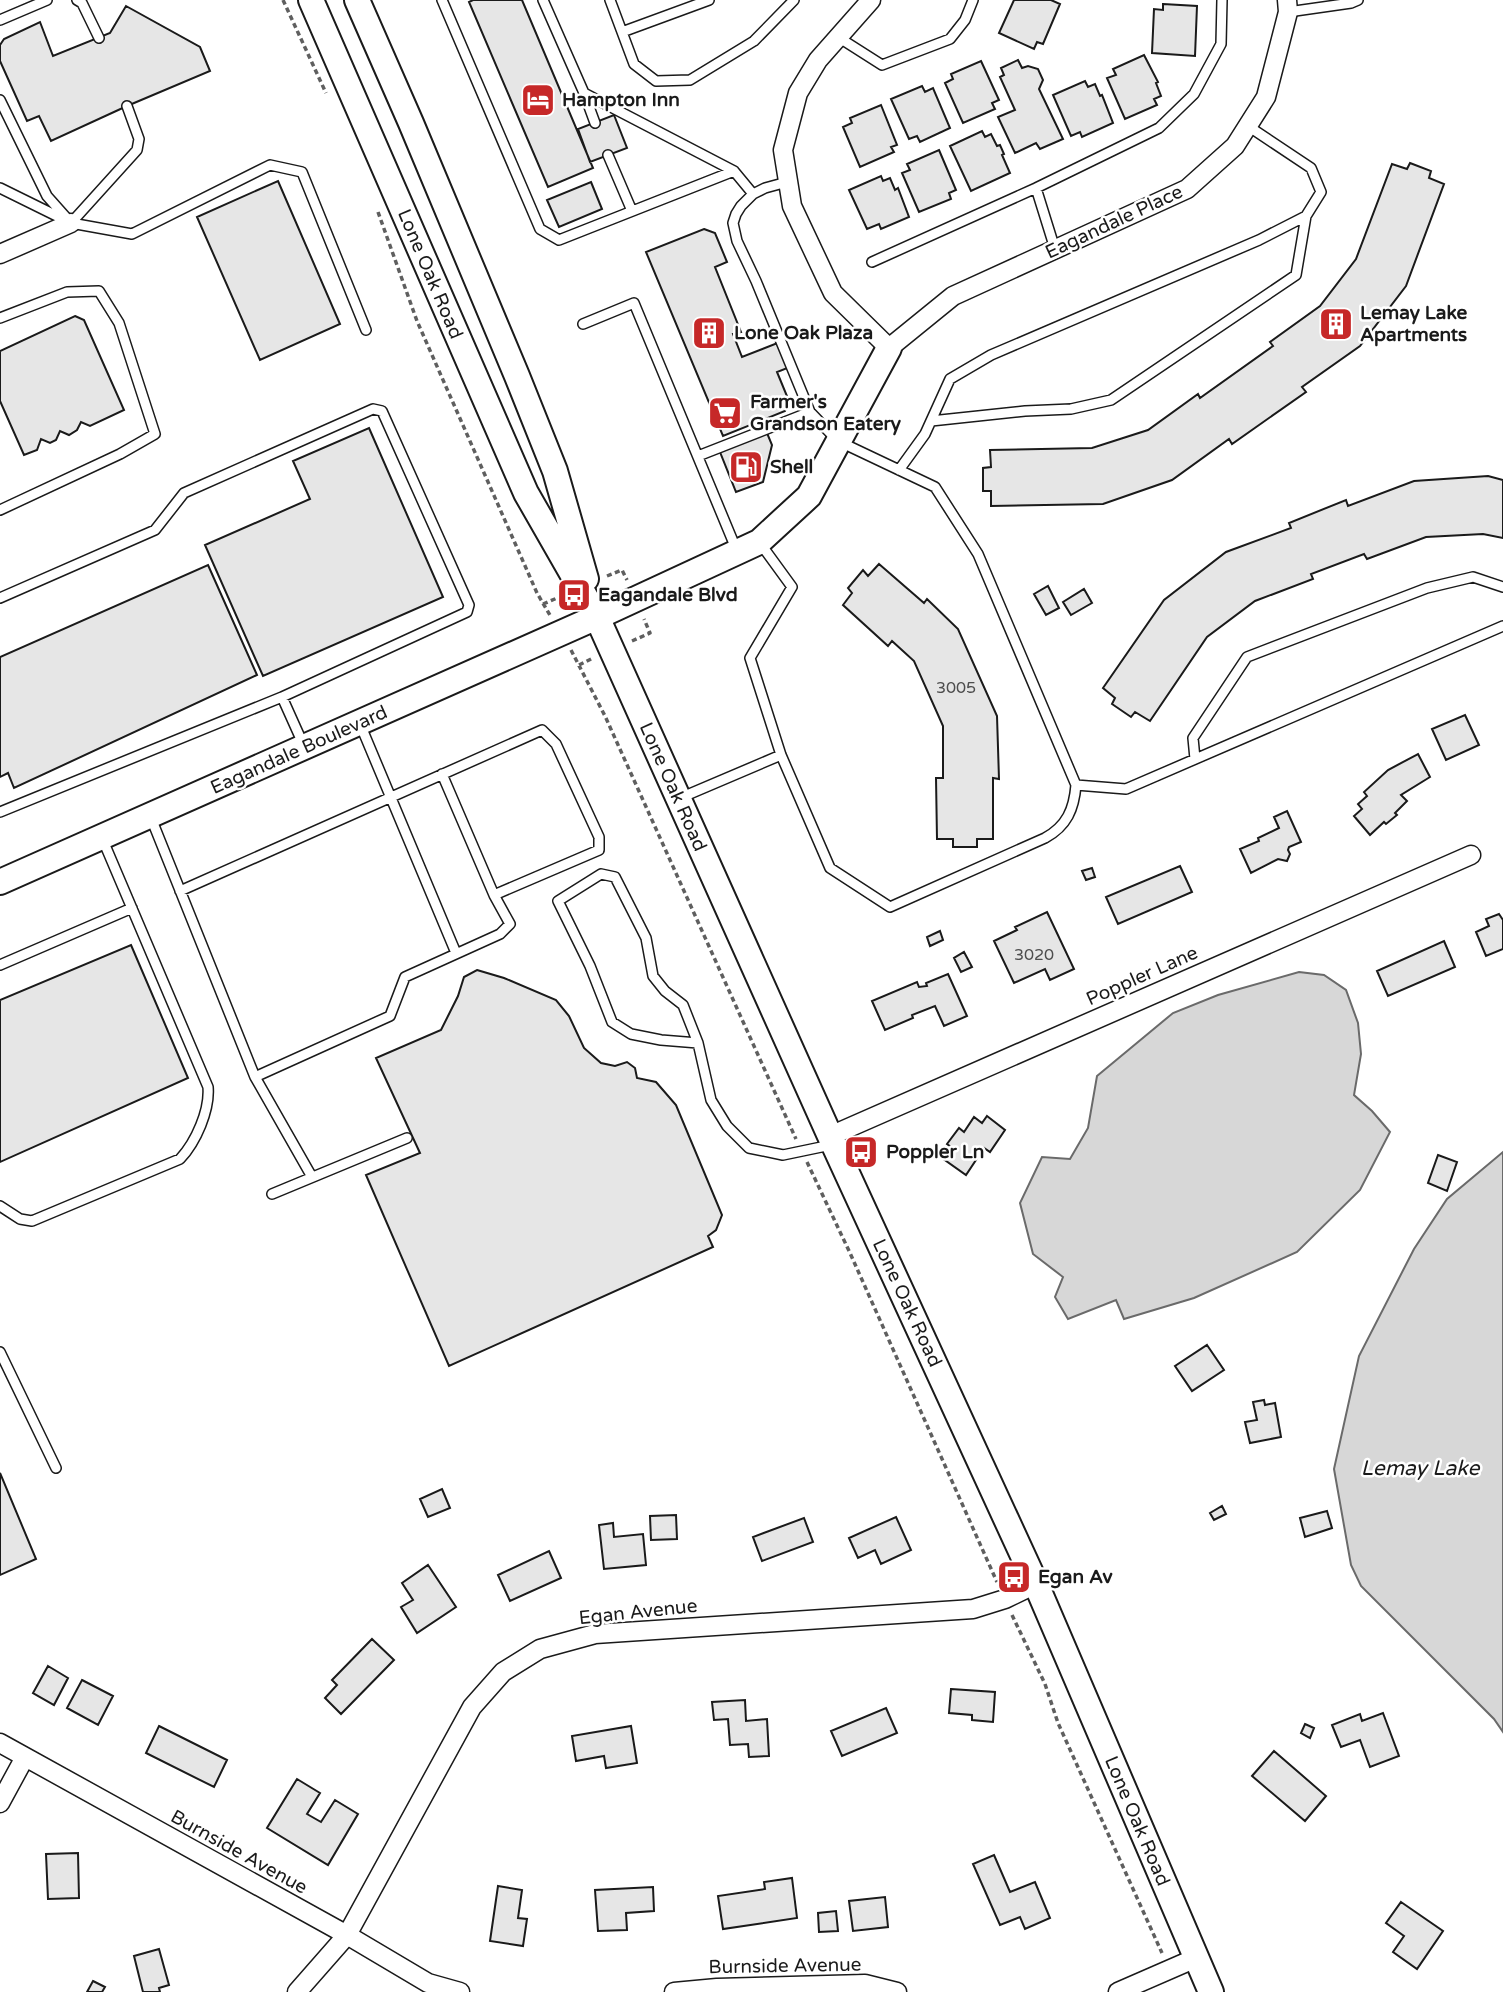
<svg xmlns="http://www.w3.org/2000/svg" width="1503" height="1992" font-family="'Varela Round',sans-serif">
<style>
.water{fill:#d7d7d7;stroke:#6a6a6a;stroke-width:2}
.building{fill:#e6e6e6;stroke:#1a1a1a;stroke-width:2}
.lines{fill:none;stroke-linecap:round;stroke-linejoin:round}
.lane-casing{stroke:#1a1a1a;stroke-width:12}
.street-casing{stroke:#1a1a1a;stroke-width:21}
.secondary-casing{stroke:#1a1a1a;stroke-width:28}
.path{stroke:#5f5f5f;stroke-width:3.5;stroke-dasharray:5 3.5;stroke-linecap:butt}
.lane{stroke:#fff;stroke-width:9}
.street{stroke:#fff;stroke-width:18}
.secondary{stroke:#fff;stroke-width:24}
.labels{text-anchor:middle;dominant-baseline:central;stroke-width:5;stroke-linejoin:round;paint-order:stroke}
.number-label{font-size:16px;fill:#4d4d4d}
.poi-label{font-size:19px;font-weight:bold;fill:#1a1a1a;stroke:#fff;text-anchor:start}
.street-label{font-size:19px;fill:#1a1a1a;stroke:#fff}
.water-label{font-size:21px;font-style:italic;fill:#1a1a1a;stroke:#fff}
</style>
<rect width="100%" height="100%" fill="#fff"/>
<path class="water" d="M1299,972L1324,975L1346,990L1358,1023L1361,1054L1354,1095L1372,1111L1390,1132L1360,1190L1297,1252L1194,1298L1124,1319L1116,1300L1068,1319L1055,1297L1063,1277L1033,1254L1020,1203L1042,1157L1070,1159L1088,1128L1097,1076L1173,1013L1218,995Z
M1503,1152V1732L1494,1719L1361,1586L1351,1565L1334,1469L1359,1356L1414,1249L1447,1199Z"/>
<path class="building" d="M473,0H522L593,168L548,187L469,2Z
M1014,0H1051L1060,4L1043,44L1037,42L1034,49L999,33Z
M1163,4L1197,6L1195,56L1152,53L1154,9L1163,10Z
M126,6L200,47L210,71L127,106L51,141L39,116L27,121L0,61V45L4,39L40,22L53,56L110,33Z
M1144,55L1158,82L1156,83L1161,96L1154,99L1157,105L1125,119L1107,78L1116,75L1113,69Z
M1018,60L1022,68L1028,66L1038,69L1043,80L1039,89L1063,139L1040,149L1036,143L1015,153L998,117L1015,110L1000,77L1004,75L1001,68Z
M981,61L999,100L992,103L995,109L963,123L945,83L953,79L951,74Z
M1085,81L1088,87L1095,84L1100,96L1102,95L1113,123L1082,137L1080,132L1071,136L1053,95Z
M922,86L925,92L933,88L950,128L920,142L917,136L909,139L891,99Z
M881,105L897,145L891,147L894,152L860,167L843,127L852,123L850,118Z
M614,115L627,148L590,162L578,129Z
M982,131L985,137L991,134L997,146L1000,145L1004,154L1002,155L1010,173L971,191L950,146Z
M939,150L956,190L949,193L951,199L919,212L902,173L910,170L907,164Z
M1410,163L1431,171L1429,178L1444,184L1406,286L1360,346L1302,387L1306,392L1232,444L1229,439L1172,480L1103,504L991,506V491H983V468L991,467L990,450L1092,448L1148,430L1198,394L1200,398L1273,346L1270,342L1320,306L1356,259L1392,164L1407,169Z
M881,176L883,181L890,178L895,190L898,188L909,217L881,229L879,224L867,229L849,190Z
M278,181L340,324L260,360L197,217Z
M591,182L602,209L559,227L547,200Z
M704,229L715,233L727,262L715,267L741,332L733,334L742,357L780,342L790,367L777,372L789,401L785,411L723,436L646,252Z
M75,316L84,320L124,410L90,426L81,422L77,430L69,435L60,431L56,440L50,443L41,439L37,450L24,455L0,401V351Z
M369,428L443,597L263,676L205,545L310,499L293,461Z
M767,433L772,445L763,482L736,492L720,452Z
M1488,476L1503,480V538L1483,534L1426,537L1367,559L1364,554L1311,574L1313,579L1255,601L1207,637L1150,721L1135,712L1131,717L1112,704L1115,698L1103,688L1164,600L1226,552L1291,528L1289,523L1346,500L1348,506L1414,481Z
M879,564L924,603L927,599L958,629L997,716L999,779L993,778V839H977V847H953V839H937L936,778H943V726L914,661L892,641L888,646L843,605L852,593L848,588L863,570L868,576Z
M208,565L257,675L14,788L8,773L0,777V657Z
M1048,586L1059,608L1046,615L1034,594Z
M1084,589L1092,603L1071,615L1063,602Z
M1465,715L1479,745L1446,760L1432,729Z
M1418,754L1430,777L1401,795L1407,801L1395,813L1397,815L1386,824L1384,822L1370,835L1354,816L1362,809L1358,804L1367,796L1364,792L1388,770Z
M1287,811L1301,842L1289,847L1288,850L1290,854L1287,861L1278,859L1251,873L1240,849L1259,841L1258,838L1279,828L1274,817Z
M1180,866L1192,892L1118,924L1106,897Z
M1092,868L1095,877L1086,880L1082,871Z
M1047,912L1074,969L1050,980L1045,969L1014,983L994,941L1017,930L1015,927Z
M1499,914L1503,920V949L1486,956L1476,932L1489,926L1486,919Z
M940,931L943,940L930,946L927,937Z
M1444,941L1455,967L1388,996L1377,971Z
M131,945L188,1078L0,1162V1000Z
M964,952L972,967L961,972L954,958Z
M477,970L504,978L556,1000L569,1016L584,1048L601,1063L615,1066L627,1062L635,1068L637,1078L656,1082L676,1105L722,1215L716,1230L708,1236L713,1247L449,1366L366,1175L420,1153L376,1058L441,1030L458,996L464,977Z
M948,974L967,1016L944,1026L935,1006L912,1015L913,1018L885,1030L872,1001L917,982L919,987L927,986L926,983Z
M987,1116L1005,1130L990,1152L984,1148L966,1175L942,1158L951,1147L947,1144L959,1128L964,1132L974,1117L982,1123Z
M1438,1155L1457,1162L1447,1191L1428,1183Z
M1207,1345L1224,1370L1192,1391L1175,1366Z
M1264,1400L1265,1405L1275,1403L1281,1437L1250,1443L1245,1422L1257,1420L1253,1402Z
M0,1473L36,1559L0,1575Z
M442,1489L450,1508L428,1517L420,1499Z
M1222,1506L1226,1514L1214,1520L1210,1513Z
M1327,1511L1332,1528L1305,1537L1300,1518Z
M676,1515L677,1539L651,1540L650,1516Z
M896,1517L911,1550L881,1564L875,1550L858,1558L849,1538Z
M804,1518L813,1542L762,1561L753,1537Z
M613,1523L614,1537L643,1534L646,1565L604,1569L599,1525Z
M549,1551L561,1578L510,1601L498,1575Z
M428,1565L456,1607L417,1633L401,1607L413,1600L402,1583Z
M372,1639L394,1660L341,1714L325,1698L337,1685L332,1680Z
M48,1666L68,1678L54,1705L33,1693Z
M82,1680L113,1696L98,1725L67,1708Z
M951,1689L995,1692L993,1722L972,1720V1715L949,1713Z
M745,1700L746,1721L767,1719L769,1756L749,1757L748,1744L730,1745L728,1719L714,1720L712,1702Z
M886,1708L897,1733L842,1756L831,1731Z
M1383,1713L1399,1756L1370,1767L1360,1740L1341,1747L1332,1725L1360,1714L1362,1721Z
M1305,1724L1314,1728L1310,1738L1301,1733Z
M159,1726L227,1760L214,1787L146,1753Z
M631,1726L637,1763L606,1768L604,1756L576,1761L572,1736Z
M1274,1751L1326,1796L1305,1821L1252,1776Z
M297,1779L320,1793L307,1814L321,1822L335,1800L358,1814L328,1865L267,1828Z
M78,1853L79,1898L48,1899L46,1854Z
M994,1855L1010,1892L1035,1882L1050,1918L1025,1929L1020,1917L1000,1925L973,1864Z
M792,1878L797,1918L723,1929L718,1896L765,1889L764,1882Z
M498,1886L522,1890L518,1918L527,1919L523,1946L490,1941Z
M653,1887L654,1911L626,1913L627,1930L598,1931L595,1890Z
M885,1897L888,1927L853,1931L849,1901Z
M1401,1902L1443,1931L1417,1969L1393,1952L1404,1936L1386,1923Z
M836,1911L838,1931L819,1932L818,1913Z
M159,1949L169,1985L159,1988L160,1992H143L134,1956Z
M93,1981L105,1987L102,1992H87Z"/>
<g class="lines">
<g class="lane-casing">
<path id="lane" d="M77,0L82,3L99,38
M442,0L540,229L559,240L734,171
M543,0L584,93L734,171L753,194
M610,0L634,64L656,81L690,80L754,41L794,0
M1288,12L1351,3L1358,0
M0,20L47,0
M622,32L709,0
M838,37L882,65L950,39L965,20L973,0
M584,93L595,123
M0,100L47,196L71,223L137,150L139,139L127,106
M608,155L632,211
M0,188L71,223L132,234L270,165L302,172L366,330
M1036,188L1055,249
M872,262L1036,188L1159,128L1194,94L1221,44L1222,0
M0,318L67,292L99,291L119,323L155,434L120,454L0,510
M583,324L634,303L737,551
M931,421L1025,411L1071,409L1111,400L1296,275L1306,216
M698,456L810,412
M899,470L925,434L950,379L991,355L1259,240L1306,216L1321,192L1311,168L1248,126
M760,543L792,587L750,658L781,755L830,868L890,907L1045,838C1067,826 1074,809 1076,785L978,554L935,487L838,441L810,412L756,281L737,241L733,223L736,214L741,206L753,194L765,188L787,182
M0,598L155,530L184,493L373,409L382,411L469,605L467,612L282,697L0,812
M282,697L304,746
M360,724L456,953
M1195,759L1193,738L1247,657L1427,588L1473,577L1503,587
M1076,785L1126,789L1503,626
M680,798L781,755
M151,818L255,1077L312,1177
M180,891L542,730L556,744L599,837V850L494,895
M0,965L132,908
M698,1043L661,1040L631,1034L612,1022L590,966L558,901L601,874L615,877L646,938L653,976L665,991L683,1005L698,1043L711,1100L727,1126L749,1148L783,1155L831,1145
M255,1077L390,1016L405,977L500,934L510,924L494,895L442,774
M272,1194L407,1138
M0,1206L20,1219L32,1221L180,1159C196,1142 210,1110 208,1087L102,838
M0,1352L56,1468"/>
</g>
<g class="street-casing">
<path id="street" d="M871,0L818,60L798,93L783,150L792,206L833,293L889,348L953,296L1187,189L1235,146L1266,97L1288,12L1287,0
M0,254L71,223
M830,1136L1471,855
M0,1743L347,1935L428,1983L460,1992
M0,1803L25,1757
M297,1992L347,1935L472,1707L503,1672L540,1649L595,1634L973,1609L1005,1599L1036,1584
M674,1992L717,1988L865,1984L897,1992
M1118,1992L1196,1958"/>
</g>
<g class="secondary-casing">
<path id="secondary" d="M311,0L526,493L597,617L834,1145L1036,1584L1211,1992
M357,0L411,123L517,376L555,471L586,579
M0,882L597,617L759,542L809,496L889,348"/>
</g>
<path class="path" d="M283,0L326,93
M378,212L417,321L537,593L551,617
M607,576L622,570L627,580
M543,604L562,596
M632,641L650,633L644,619
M571,650L605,716L796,1139
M579,665L593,658
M807,1162L850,1253L997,1582
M1012,1615L1045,1684L1058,1723L1162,1953"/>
<use href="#lane" class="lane"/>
<use href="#street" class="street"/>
<use href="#secondary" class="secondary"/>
</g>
<defs>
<g id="hotel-square" transform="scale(1.75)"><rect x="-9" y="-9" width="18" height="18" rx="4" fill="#c62828" stroke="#fff"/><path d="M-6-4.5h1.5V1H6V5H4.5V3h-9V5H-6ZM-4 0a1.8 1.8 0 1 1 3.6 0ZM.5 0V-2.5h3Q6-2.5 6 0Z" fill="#fff"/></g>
<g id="building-square" transform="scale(1.75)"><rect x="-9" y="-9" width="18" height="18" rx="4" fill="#c62828" stroke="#fff"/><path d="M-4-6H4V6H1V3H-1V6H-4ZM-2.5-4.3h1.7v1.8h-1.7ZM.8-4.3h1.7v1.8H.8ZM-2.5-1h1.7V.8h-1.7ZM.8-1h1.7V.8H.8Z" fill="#fff"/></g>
<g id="supermarket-square" transform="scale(1.75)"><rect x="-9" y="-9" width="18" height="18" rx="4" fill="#c62828" stroke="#fff"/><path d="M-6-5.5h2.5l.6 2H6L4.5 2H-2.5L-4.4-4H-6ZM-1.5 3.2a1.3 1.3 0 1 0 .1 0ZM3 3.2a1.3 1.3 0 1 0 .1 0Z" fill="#fff"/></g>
<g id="fuel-square" transform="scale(1.75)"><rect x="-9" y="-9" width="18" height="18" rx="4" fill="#c62828" stroke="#fff"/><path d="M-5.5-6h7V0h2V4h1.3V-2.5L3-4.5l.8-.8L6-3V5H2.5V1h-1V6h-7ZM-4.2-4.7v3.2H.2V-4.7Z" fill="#fff"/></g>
<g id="bus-square" transform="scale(1.75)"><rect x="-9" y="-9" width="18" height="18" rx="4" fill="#c62828" stroke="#fff"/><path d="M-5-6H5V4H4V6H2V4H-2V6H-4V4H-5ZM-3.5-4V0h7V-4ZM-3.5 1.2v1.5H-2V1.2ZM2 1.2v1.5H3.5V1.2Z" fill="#fff"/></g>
</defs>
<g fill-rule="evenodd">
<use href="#hotel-square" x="538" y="100"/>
<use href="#building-square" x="1336" y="324"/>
<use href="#building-square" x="709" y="333"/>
<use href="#supermarket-square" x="725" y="413"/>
<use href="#fuel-square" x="746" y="467"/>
<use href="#bus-square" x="574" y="595"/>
<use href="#bus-square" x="861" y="1152"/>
<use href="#bus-square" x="1014" y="1577"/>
</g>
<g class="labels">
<g class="number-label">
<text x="956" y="688">3005</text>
<text x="1034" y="955">3020</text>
</g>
<g class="poi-label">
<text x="562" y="100">Hampton Inn</text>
<text x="1360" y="313">Lemay Lake<tspan x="1360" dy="22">Apartments</tspan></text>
<text x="734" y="333">Lone Oak Plaza</text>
<text x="750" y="402">Farmer's<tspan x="750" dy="22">Grandson Eatery</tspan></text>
<text x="770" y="467">Shell</text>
<text x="598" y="595">Eagandale Blvd</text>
<text x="886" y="1152">Poppler Ln</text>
<text x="1038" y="1577">Egan Av</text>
</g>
<g class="street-label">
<text transform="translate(1114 222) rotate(-25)">Eagandale Place</text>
<text transform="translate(430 274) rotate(67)">Lone Oak Road</text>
<text transform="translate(299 750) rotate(-24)">Eagandale Boulevard</text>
<text transform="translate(673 787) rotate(66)">Lone Oak Road</text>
<text transform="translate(1142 976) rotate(-24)">Poppler Lane</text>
<text transform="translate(907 1303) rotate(65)">Lone Oak Road</text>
<text transform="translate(638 1612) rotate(-6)">Egan Avenue</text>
<text transform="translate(1137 1821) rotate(67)">Lone Oak Road</text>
<text transform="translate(239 1852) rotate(29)">Burnside Avenue</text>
<text transform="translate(785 1966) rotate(-1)">Burnside Avenue</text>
</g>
<g class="water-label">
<text x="1420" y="1468">Lemay Lake</text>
</g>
</g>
</svg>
